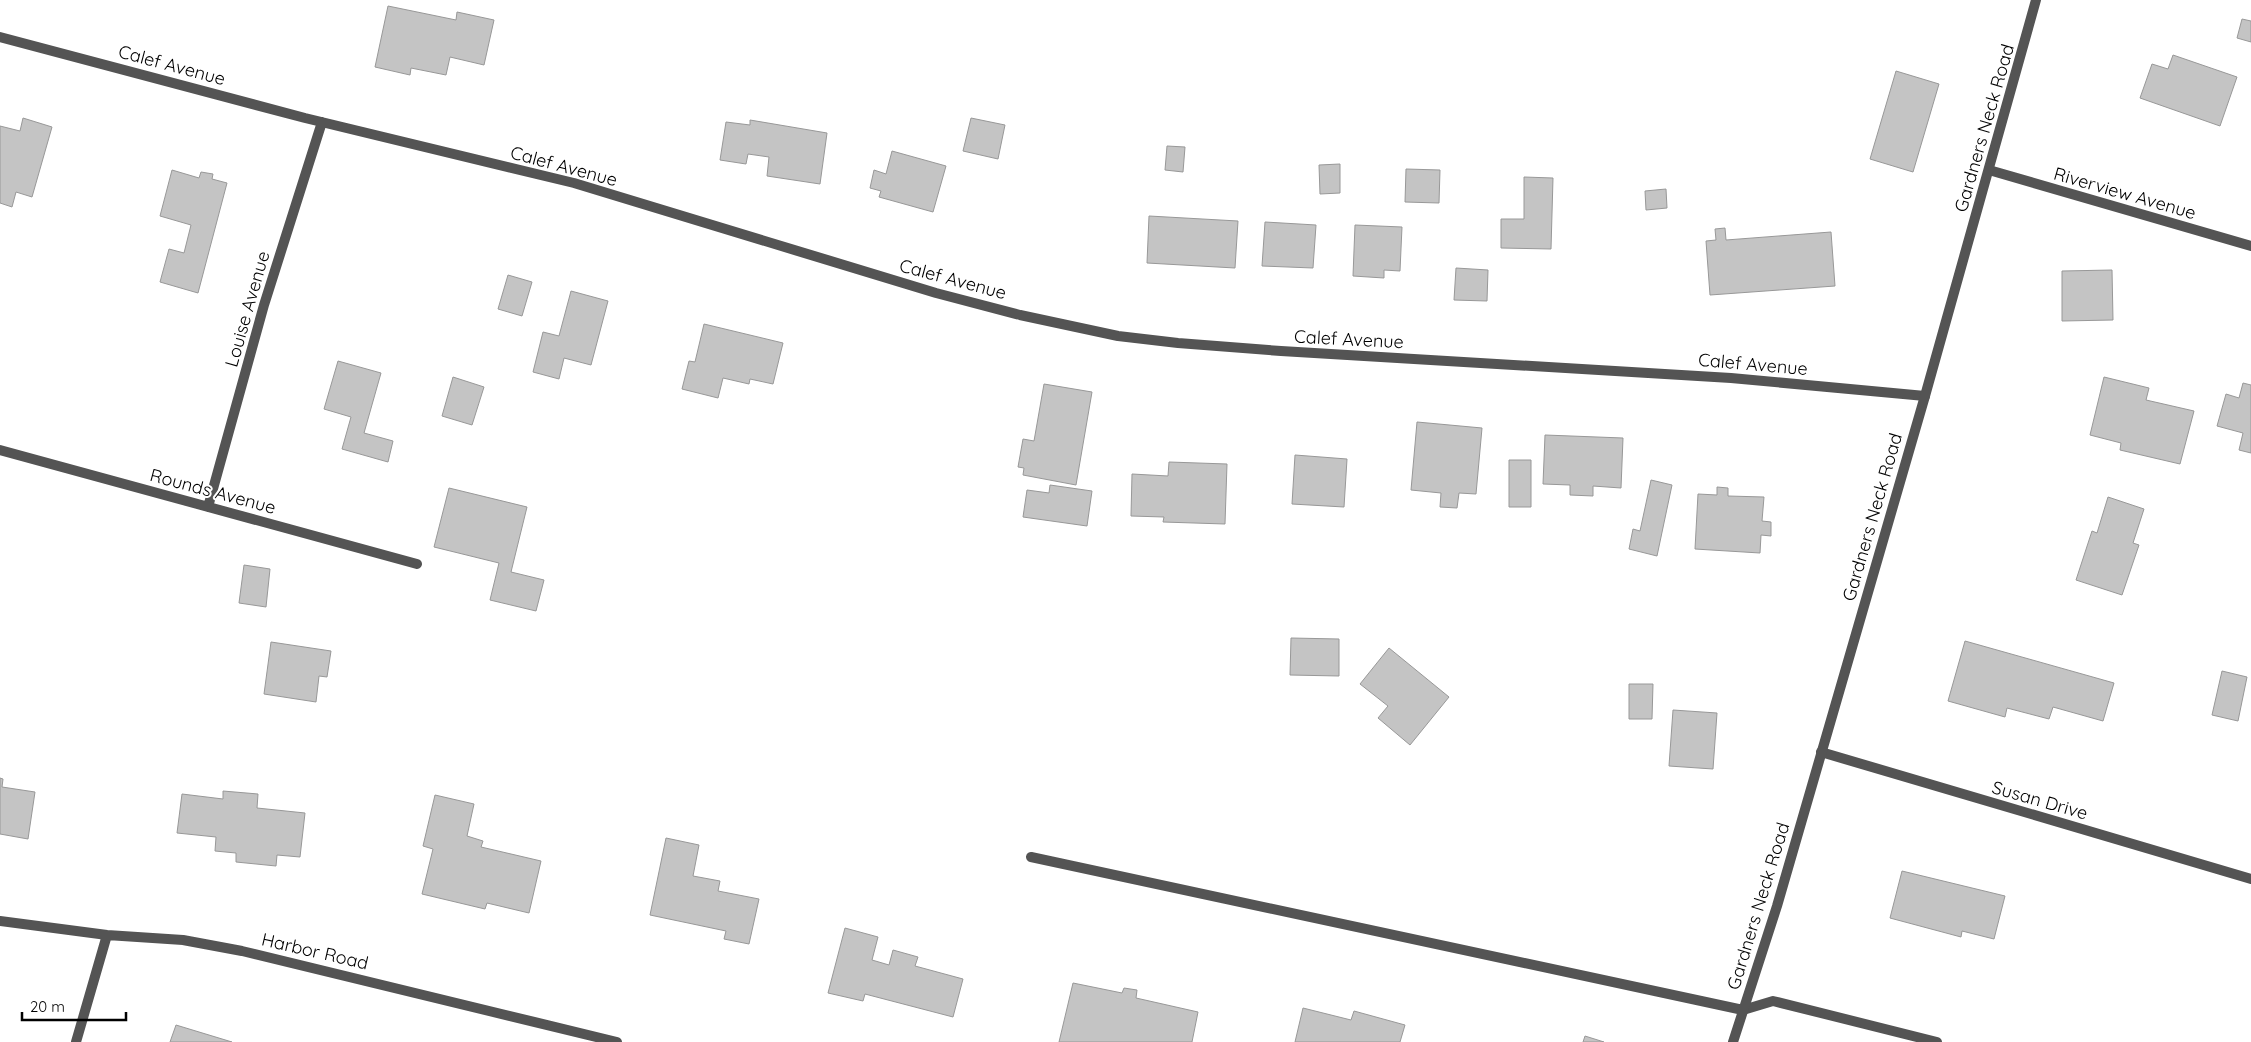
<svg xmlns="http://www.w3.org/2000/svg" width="2251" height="1042" font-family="Quicksand,sans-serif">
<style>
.building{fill:#c4c4c4;stroke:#989898}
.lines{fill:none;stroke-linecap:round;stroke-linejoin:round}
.minor{stroke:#545454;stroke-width:10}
.tertiary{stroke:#545454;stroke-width:10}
.labels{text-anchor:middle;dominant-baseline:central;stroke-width:4;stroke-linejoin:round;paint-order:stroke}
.street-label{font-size:18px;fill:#000;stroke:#fff}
</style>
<rect width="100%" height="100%" fill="#fff"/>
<path class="building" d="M388,6L456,20L457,12L494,20L484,65L450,57L446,75L411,68L410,75L375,67Z
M2242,19L2251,21V42L2237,38Z
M2173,55L2237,77L2220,126L2140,98L2152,64L2168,69Z
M1896,71L1939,84L1913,172L1870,159Z
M23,118L52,127L32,197L16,192L12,207L0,203V126L20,131Z
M971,118L1005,125L998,159L963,151Z
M750,120L827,133L820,184L767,176L769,157L748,154L746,164L720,160L726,122L750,125Z
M1167,146L1185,147L1183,172L1165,170Z
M892,151L946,166L933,212L879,197L881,191L870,188L874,170L886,174Z
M1340,164V193L1320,194L1319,165Z
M1406,169L1440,170L1439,203L1405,202Z
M172,170L199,178L201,172L213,174L212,179L227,183L198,293L160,282L169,249L184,253L191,225L160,216Z
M1524,177L1553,178L1551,249L1501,248V219H1524Z
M1666,189L1667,208L1646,210L1645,191Z
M1149,216L1238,221L1235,268L1147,263Z
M1265,222L1316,225L1313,268L1262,266Z
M1355,225L1402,227L1400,271L1384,270V278L1353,276Z
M1725,228L1726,240L1831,232L1835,286L1710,295L1706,241L1716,240L1715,229Z
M1456,268L1488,270L1487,301L1454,300Z
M2112,270L2113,320L2062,321V271Z
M508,275L532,282L522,316L498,309Z
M571,291L608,301L591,365L564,358L559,379L533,372L543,332L559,336Z
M704,324L783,343L773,384L750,379L749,384L723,378L718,398L682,389L689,361L695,362Z
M338,361L381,373L364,433L393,441L388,462L342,449L351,417L324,409Z
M453,377L484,387L472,425L442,416Z
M2104,377L2149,388L2146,400L2194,411L2180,464L2120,450L2121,443L2090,435Z
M2243,383L2251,385V453L2239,450L2243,433L2217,426L2226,394L2239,398Z
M1044,384L1092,392L1076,485L1023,475L1024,468L1018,467L1023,439L1034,441Z
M1417,422L1482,428L1476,494L1459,493L1457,508L1440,507L1441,493L1411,490Z
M1545,435L1623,438L1621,488L1593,486V496L1570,495V485L1543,484Z
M1295,455L1347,459L1344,507L1292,504Z
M1509,460H1531V507H1509Z
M1169,462L1227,464L1225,524L1163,522L1164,517L1131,516L1132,474L1168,476Z
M1651,480L1672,485L1657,556L1629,549L1633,529L1640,531Z
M1050,485L1092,491L1087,526L1023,517L1027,490L1049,493Z
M1717,487L1728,488V496L1764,497L1762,521L1771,522V536L1761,535L1760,553L1695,549L1698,494L1717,495Z
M449,488L527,507L511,572L544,580L536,611L490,600L499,563L434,547Z
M2108,497L2144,509L2133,543L2139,545L2122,595L2076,580L2092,531L2097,533Z
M244,565L270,569L266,607L239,603Z
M1291,638L1339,639V676L1290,675Z
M1965,641L2114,683L2103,721L2053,707L2049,719L2007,708L2005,717L1948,701Z
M271,642L331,651L327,677L319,676L316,702L264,694Z
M1389,648L1449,697L1410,745L1378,718L1388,706L1360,684Z
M2222,671L2247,677L2238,721L2212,715Z
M1629,684H1653L1652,719H1629Z
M1673,710L1717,713L1713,769L1669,766Z
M0,778L3,779L2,787L35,792L28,839L0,834Z
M223,791L258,794L257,808L305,813L300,857L277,855L276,866L236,862V853L215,851L216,837L177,833L182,794L223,799Z
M435,795L474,804L467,836L483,841L481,847L541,861L529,913L487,903L485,909L422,894L433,849L423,846Z
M666,838L699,845L693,876L720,881L718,891L759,899L749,944L724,939L726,931L650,915Z
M1902,871L2005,896L1994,939L1962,931L1961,937L1890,918Z
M845,928L878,937L872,960L889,965L893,950L918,957L915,966L963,979L953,1017L865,994L863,1001L828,993Z
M1073,983L1122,993L1124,988L1137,990L1136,998L1198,1012L1192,1042H1059Z
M1303,1008L1351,1020L1354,1011L1405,1025L1400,1042H1295Z
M176,1025L232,1042H170Z
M1585,1036L1604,1042H1583Z"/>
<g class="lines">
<path class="minor" d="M0,37L305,118L574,183L936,293L1020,315L1118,336L1178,343L1281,351L1731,378L1925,396
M1989,170L2251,246
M0,450L417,564
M208,507L264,305L322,122
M1821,752L2251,879
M1031,857L1743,1010L1773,1001L1937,1042
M0,921L107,935L183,940L242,951L617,1042
M76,1042L107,935"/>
<path class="tertiary" d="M1733,1042L1777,906L1925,396L2036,0"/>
</g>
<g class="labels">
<g class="street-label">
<text transform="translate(172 65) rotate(15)">Calef Avenue</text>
<text transform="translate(1984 128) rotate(-74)">Gardners Neck Road</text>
<text transform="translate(564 166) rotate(15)">Calef Avenue</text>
<text transform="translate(2125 193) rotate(16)">Riverview Avenue</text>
<text transform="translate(953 279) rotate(15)">Calef Avenue</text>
<text transform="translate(247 309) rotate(-74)">Louise Avenue</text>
<text transform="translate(1349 339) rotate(3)">Calef Avenue</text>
<text transform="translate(1753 364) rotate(5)">Calef Avenue</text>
<text transform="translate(213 491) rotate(15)">Rounds Avenue</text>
<text transform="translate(1872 517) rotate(-74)">Gardners Neck Road</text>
<text transform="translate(2040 800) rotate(16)">Susan Drive</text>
<text transform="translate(1758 906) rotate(-73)">Gardners Neck Road</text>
<text transform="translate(315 951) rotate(13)">Harbor Road</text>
</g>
</g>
<path d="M22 1012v8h104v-8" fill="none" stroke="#000000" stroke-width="2.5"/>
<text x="30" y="1012" font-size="15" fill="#000000" stroke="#ffffff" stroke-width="4" paint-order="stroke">20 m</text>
</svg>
